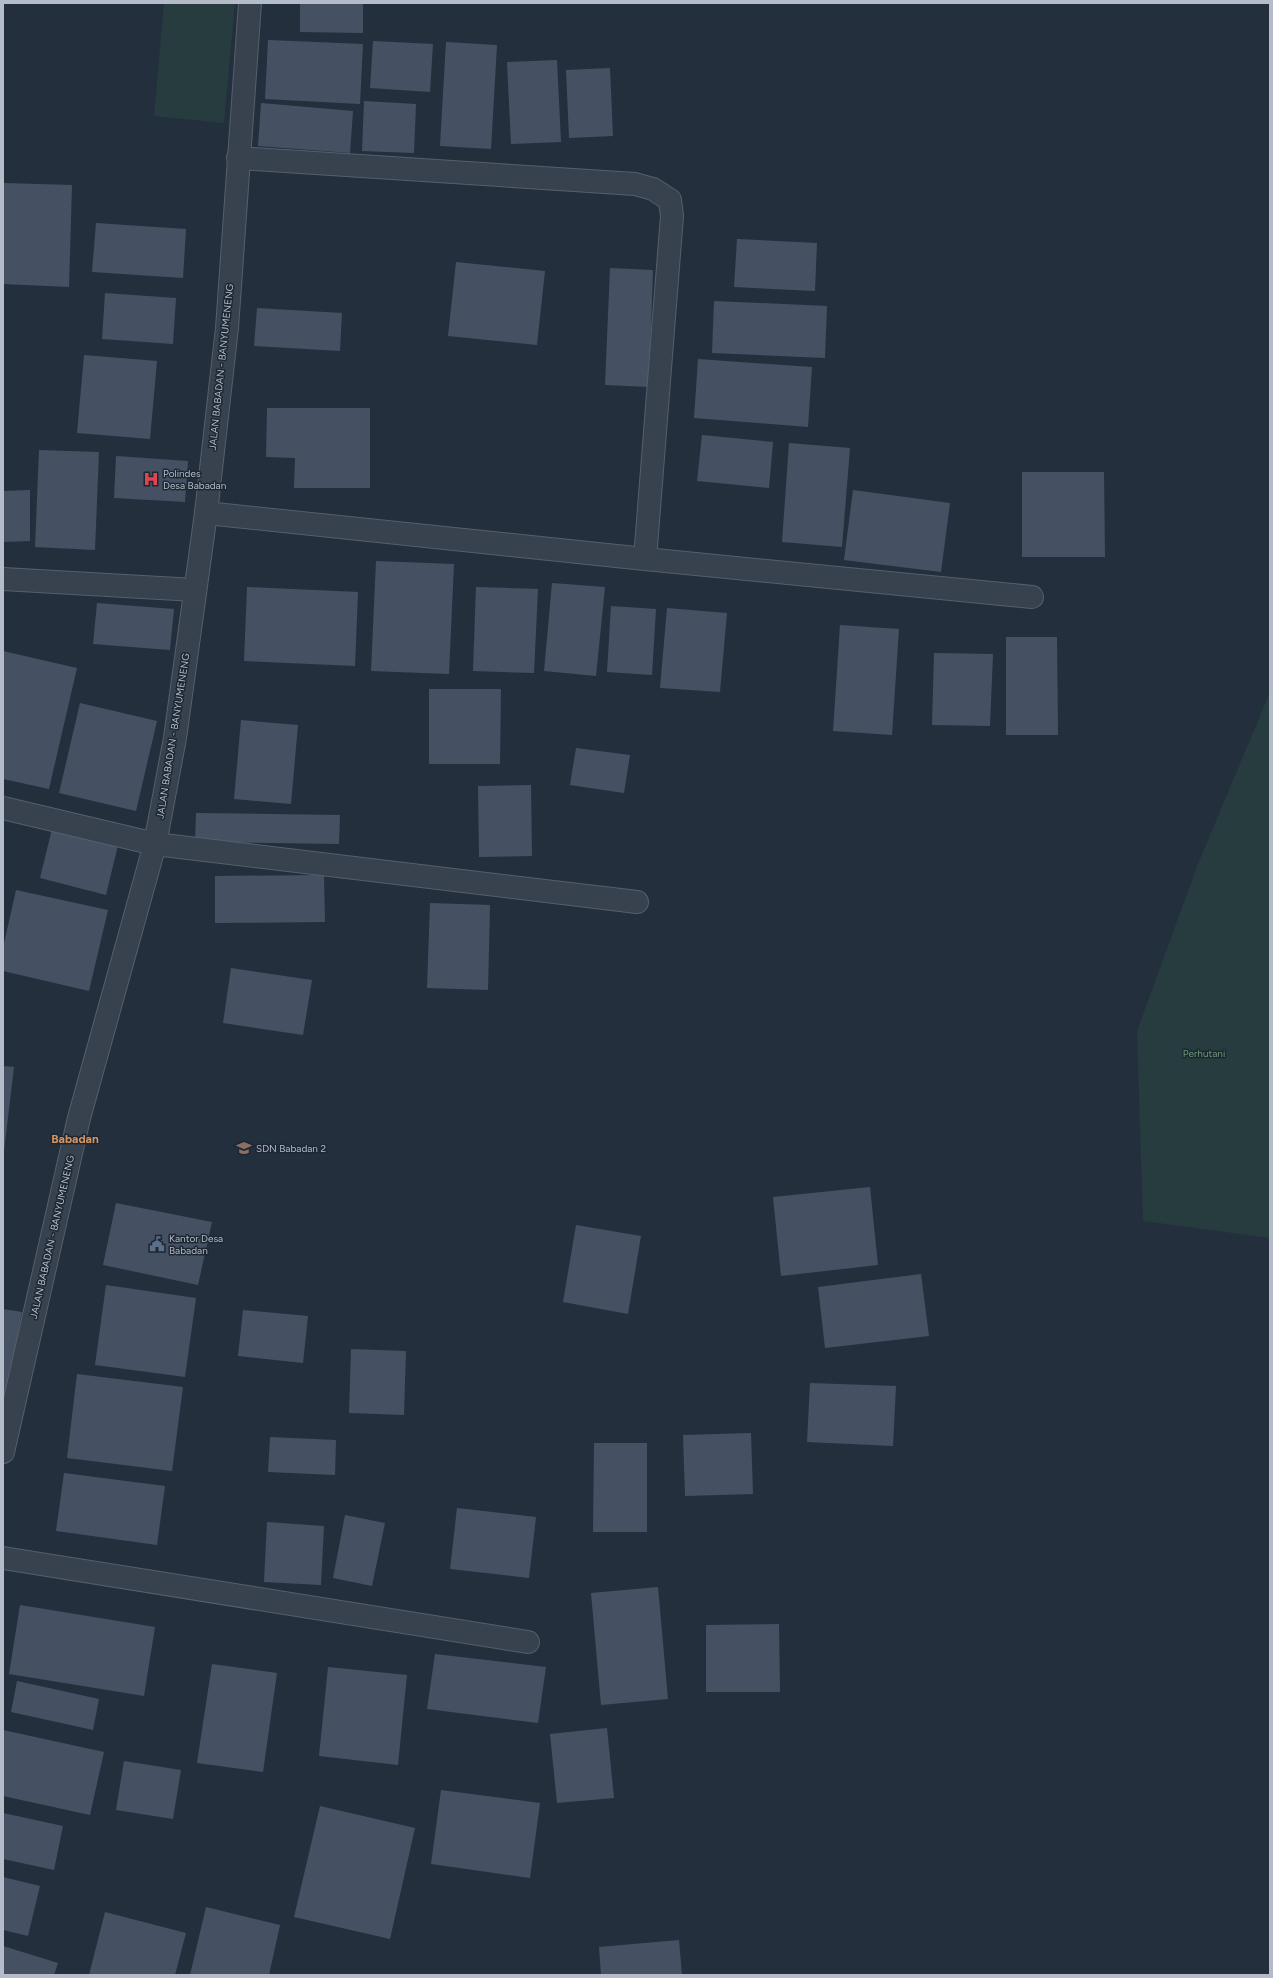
<svg xmlns="http://www.w3.org/2000/svg" width="1273" height="1978" font-family="Figtree,sans-serif">
<style>
.green{fill:#263c3f}
.building{fill:#455162}
.lines{fill:none;stroke-linecap:round;stroke-linejoin:round}
.minor-casing{stroke:#565f6c;stroke-width:24}
.tertiary-casing{stroke:#565f6c;stroke-width:24}
.minor{stroke:#38414e;stroke-width:22}
.tertiary{stroke:#38414e;stroke-width:22}
.labels{text-anchor:middle;dominant-baseline:central;stroke-width:3;stroke-linejoin:round;paint-order:stroke}
.street-label{font-size:10px;fill:#b4bcc9;stroke:#1d2633}
.poi-label{font-size:10px;fill:#b4bcc9;stroke:#1d2633;text-anchor:start}
.park-label{font-size:10px;fill:#6b9a76;stroke:#1d2633}
.quarter-label{font-size:12px;font-weight:bold;fill:#d59563;stroke:#1d2633}
</style>
<rect width="100%" height="100%" fill="#242f3e"/>
<path class="green" d="M164,3H235L224,123L154,116Z
M1270,692V1238L1143,1221L1137,1031L1198,864Z"/>
<path class="building" d="M300,3H363V33L300,32Z
M268,40L363,44L360,104L265,99Z
M373,41L433,44L430,92L370,88Z
M446,42L497,45L491,149L440,146Z
M557,60L561,142L511,144L507,62Z
M610,68L613,136L569,138L566,70Z
M364,101L416,104L414,153L362,151Z
M261,103L353,111L350,153L258,146Z
M3,183L72,185L69,287L3,284Z
M96,223L186,229L183,278L92,272Z
M737,239L817,243L815,291L734,287Z
M456,262L545,271L537,345L448,336Z
M610,268L653,270L649,387L605,385Z
M105,293L176,298L173,344L102,339Z
M714,301L827,306L825,358L712,353Z
M257,308L342,313L340,351L254,346Z
M84,355L157,361L150,439L77,433Z
M698,359L812,367L808,427L694,418Z
M267,408H370V488H294L295,458L266,457Z
M702,435L773,442L769,488L697,481Z
M789,443L850,448L842,547L782,542Z
M39,450L99,452L95,550L35,547Z
M116,456L188,461L185,502L114,498Z
M1022,472H1104L1105,557H1022Z
M30,490V541L3,542V491Z
M853,490L950,503L941,572L844,560Z
M376,561L454,564L449,674L371,671Z
M552,583L605,587L596,676L544,671Z
M247,587L358,592L355,666L244,661Z
M476,587L538,589L534,673L473,671Z
M97,603L174,609L170,650L93,644Z
M611,606L656,609L652,675L607,672Z
M667,608L727,613L720,692L660,688Z
M840,625L899,629L892,735L833,731Z
M1006,637H1057L1058,735H1006Z
M3,651L77,668L49,789L3,779Z
M934,653L993,654L990,726L932,725Z
M429,689H501L500,764H429Z
M80,703L157,721L136,811L59,793Z
M241,720L298,725L291,804L234,799Z
M576,748L630,755L624,793L570,785Z
M531,785L532,856L479,857L478,786Z
M196,813L340,815L339,844L195,842Z
M52,829L118,845L106,895L40,878Z
M324,875L325,922L215,923V876Z
M16,890L108,910L89,991L3,971V948Z
M430,903L490,905L488,990L427,988Z
M231,968L312,980L303,1035L223,1023Z
M3,1066L14,1067L4,1151H3Z
M870,1187L878,1265L781,1276L773,1197Z
M116,1203L212,1222L198,1285L103,1265Z
M576,1225L641,1236L628,1314L563,1302Z
M921,1274L929,1336L825,1348L818,1287Z
M106,1285L196,1298L185,1377L95,1365Z
M3,1309L22,1312L4,1412H3Z
M243,1310L308,1316L303,1363L238,1356Z
M351,1349L406,1351L404,1415L349,1413Z
M77,1374L183,1387L172,1471L67,1458Z
M810,1383L896,1386L893,1446L807,1442Z
M751,1433L753,1494L685,1496L683,1435Z
M270,1437L336,1440L335,1475L268,1472Z
M594,1443H647V1532H593Z
M64,1473L165,1486L157,1545L56,1531Z
M457,1508L536,1517L529,1578L450,1569Z
M345,1515L385,1523L372,1586L333,1578Z
M267,1522L324,1526L321,1585L264,1582Z
M658,1587L668,1699L601,1705L591,1593Z
M20,1605L155,1627L144,1696L9,1674Z
M779,1624L780,1692H706V1625Z
M435,1654L546,1667L538,1723L427,1709Z
M212,1664L277,1673L263,1772L197,1763Z
M328,1667L407,1675L398,1765L319,1756Z
M17,1681L99,1699L93,1730L11,1712Z
M607,1728L614,1798L557,1803L550,1734Z
M3,1730L104,1752L90,1815L3,1796Z
M124,1761L181,1770L173,1819L116,1810Z
M441,1790L540,1803L530,1878L431,1864Z
M320,1806L415,1828L390,1939L294,1917Z
M3,1813L63,1826L54,1870L3,1859Z
M3,1877L40,1886L28,1936L3,1930Z
M206,1907L280,1925L269,1975H190Z
M105,1912L186,1933L175,1975H89Z
M679,1940L682,1975H601L599,1947Z
M3,1946L58,1963L54,1975H3Z"/>
<g class="lines">
<g class="minor-casing">
<path id="minor" d="M238,158L635,184L653,189L670,200L672,216L645,559
M206,513L645,559L1032,597
M3,579L195,590
M3,808L155,844L637,902
M3,1558L528,1642"/>
</g>
<g class="tertiary-casing">
<path id="tertiary" d="M3,1452L79,1118L155,844L175,738L206,513L227,328L250,3"/>
</g>
<use href="#minor" class="minor"/>
<use href="#tertiary" class="tertiary"/>
</g>
<defs>
<g id="hospital-bare" transform="scale(1.2)"><path d="M-5-5h3v3.5h4V-5h3V5h-3V1.5h-4V5h-3Z" fill="#e0444e" stroke="#1d2633" stroke-width="2.5" paint-order="stroke"/></g>
<g id="school-bare" transform="scale(1.2)"><path d="M0-5L7-2L0 1L-7-2ZM-4 1L0 2.5L4 1V4Q0 6-4 4Z" fill="#8d6e63" stroke="#1d2633" stroke-width="2.5" paint-order="stroke"/></g>
<g id="civic-bare" transform="scale(1.2)"><path d="M-.6-6.5H3V-4.5H.6V-3L4-1V1h2V6H-6V1h2V-1L-.6-3ZM-1.2 2.5V6h2.4V2.5Z" fill="#5c6f8a" stroke="#1d2633" stroke-width="2.5" paint-order="stroke"/></g>
</defs>
<g fill-rule="evenodd">
<use href="#hospital-bare" x="151" y="479"/>
<use href="#school-bare" x="244" y="1148"/>
<use href="#civic-bare" x="157" y="1244"/>
</g>
<g class="labels">
<g class="street-label">
<text transform="translate(221 367) rotate(-84)">JALAN BABADAN - BANYUMENENG</text>
<text transform="translate(173 736) rotate(-81)">JALAN BABADAN - BANYUMENENG</text>
<text transform="translate(52 1237) rotate(-77)">JALAN BABADAN - BANYUMENENG</text>
</g>
<g class="poi-label">
<text x="163" y="473">Polindes<tspan x="163" dy="12">Desa Babadan</tspan></text>
<text x="256" y="1148">SDN Babadan 2</text>
<text x="169" y="1238">Kantor Desa<tspan x="169" dy="12">Babadan</tspan></text>
</g>
<g class="park-label">
<text x="1204" y="1053">Perhutani</text>
</g>
<g class="quarter-label">
<text x="75" y="1139">Babadan</text>
</g>
</g>
<rect width="1273" height="1978" fill="none" stroke="#b4bcc9" stroke-width="8"/>
</svg>
